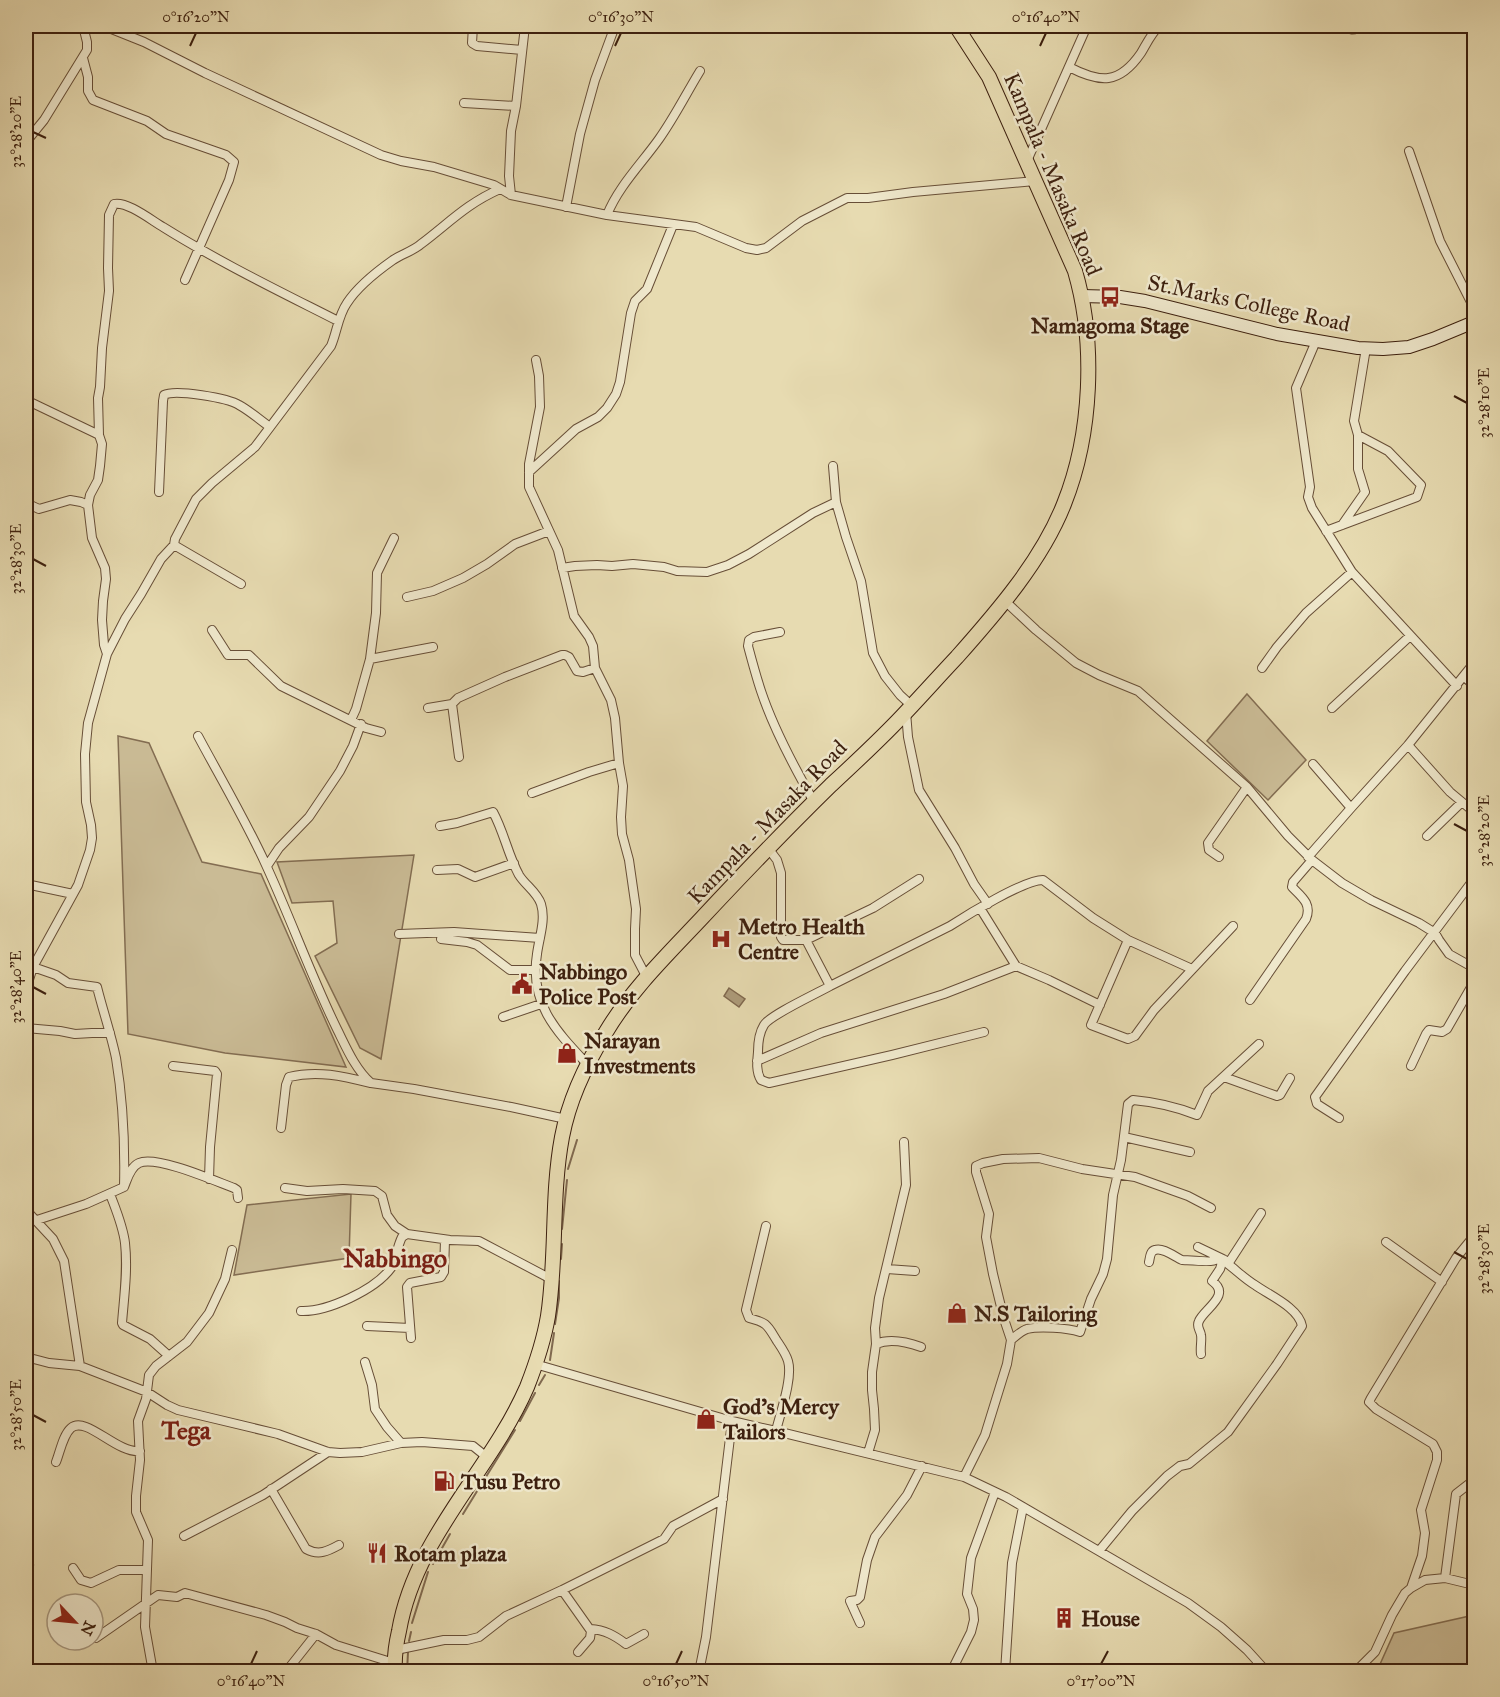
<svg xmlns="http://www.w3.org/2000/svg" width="1500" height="1697" font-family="'IM FELL Great Primer',serif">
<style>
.green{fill:#cabb95;stroke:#836d52;stroke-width:1.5}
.water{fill:#ad9b7a;stroke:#80694f;stroke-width:1.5}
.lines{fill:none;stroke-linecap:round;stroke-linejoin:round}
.stream{stroke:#80694f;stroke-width:2}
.minor-casing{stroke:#674e37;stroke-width:10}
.secondary-casing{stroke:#3c1f0e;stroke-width:14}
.primary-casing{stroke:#3c1f0e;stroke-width:16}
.minor{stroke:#efe8cc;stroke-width:8}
.secondary{stroke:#efe8cc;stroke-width:12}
.primary{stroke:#e7dbb1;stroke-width:14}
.ticks{fill:none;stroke:#3c1f0e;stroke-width:2}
.labels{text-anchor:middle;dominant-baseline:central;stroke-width:5;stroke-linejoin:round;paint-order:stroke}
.street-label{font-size:22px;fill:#3c1f0e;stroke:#efe8cc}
.poi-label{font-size:22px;font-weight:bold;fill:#3c1f0e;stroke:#efe8cc;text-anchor:start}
.quarter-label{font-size:26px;font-weight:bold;fill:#7a1f14;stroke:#efe8cc}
.neatline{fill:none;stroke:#3c1f0e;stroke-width:2}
.ticks-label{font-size:15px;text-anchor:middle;fill:#3c1f0e}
</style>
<rect width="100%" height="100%" fill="#e7dbb1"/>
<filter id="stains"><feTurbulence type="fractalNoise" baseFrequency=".00333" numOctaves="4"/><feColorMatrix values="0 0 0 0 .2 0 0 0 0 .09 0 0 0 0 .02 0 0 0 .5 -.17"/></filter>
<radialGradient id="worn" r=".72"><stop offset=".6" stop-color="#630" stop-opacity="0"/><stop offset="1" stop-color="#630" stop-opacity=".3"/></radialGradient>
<path class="green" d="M1247,694L1306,760L1268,800L1207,741Z
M118,736L149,743L202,862L261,874L346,1067L225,1053L128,1034Z
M414,855L381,1059L360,1048L315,956L337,943L333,901L292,903L277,862Z
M351,1194L349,1258L234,1275L247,1205Z
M1474,1615V1671H1377L1394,1633Z"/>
<path class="water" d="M729,988L745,999L739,1007L724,996Z"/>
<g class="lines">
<path class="stream" d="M568,1169L577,1140
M562,1229L567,1180
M561,1259L562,1244
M555,1324L559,1298V1281
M550,1360L554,1333
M539,1385L545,1375
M520,1421L535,1393
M484,1480L515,1430
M463,1514L479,1488
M433,1564L450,1534
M412,1623L428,1572
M409,1641L411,1632
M407,1672L408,1652"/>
<g class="minor-casing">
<path id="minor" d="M104,26L144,42L205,73L381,155L401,161L434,167L494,185L511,195L607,215L696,227L746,248L757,250L766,248L802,221L847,198H868L913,192L1035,181
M473,26L472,43L477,46L522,50
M1340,26C1348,29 1354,32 1361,26
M83,58L88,77V91L93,100L147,121L166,134L226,155L234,162L229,180L185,280
M1069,67C1100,83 1119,85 1141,53C1147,43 1151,34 1159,26
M464,103L516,106
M26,142L44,120L87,50V42L83,26
M1409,151L1440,241L1474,308
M1027,161L1087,26
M511,195L509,176L511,131L516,106L525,26
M566,207L580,134L595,80L615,26
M607,215C618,187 642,163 659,139C674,118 686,94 700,71
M1316,341L1296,388L1310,487L1308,497L1312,508L1352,572L1457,686
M536,360L539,376L540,407L529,464V487L558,550L574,616L589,637L593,646L595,668L611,700L615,718L619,763
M26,400L95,433L99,435L102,444L100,466L98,480L90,495L88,505L92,538L105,568L106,579L103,601L102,620L104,645L107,654
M99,435L98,398L100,387L102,348L109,291L108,268L109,215L114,204C127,201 151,220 163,227C219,262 279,291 338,321
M833,466L836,502L846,537L861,581L873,653L885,676L900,695L912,706
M529,472L576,429L598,417L607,408L616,394L620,382L631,313L635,301L647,289L673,225
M159,492L163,401L164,395C175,389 228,398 239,405C250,411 260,420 270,427
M26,503L39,509L70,500L81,502L88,505
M1342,525L1365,492L1358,469V435
M1326,531L1417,497L1421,485L1388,451L1358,435L1354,421L1366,348
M174,545L241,584
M562,568L575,566L597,565L612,566L633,564L664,567L677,571L707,572L728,565L749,554L813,513L836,502
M407,597L433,591L463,578L487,564L515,544L549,531
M1005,601L1036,630L1076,663L1099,675L1138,691L1247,787L1288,836L1312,860L1342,883L1371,900L1419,923L1435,933L1439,940L1449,954L1474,968
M212,630L228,655H249L281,686L366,728L381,732
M780,632L754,637L749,640L748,646C752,661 756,676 761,691C774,730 794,767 814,802
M370,659L376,613L377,573L394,538
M1262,668L1277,647L1306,613L1352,572
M1464,677L1474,685
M428,708L452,704
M1332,708L1410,636
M906,712L908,737L919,790L955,848L974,884L988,904
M351,720L356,709L370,659L433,647
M198,736C221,779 246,821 266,865C291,919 311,976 337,1029C346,1047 355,1069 371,1083L414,1089L511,1107L566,1119
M1408,745L1450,792L1474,812
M459,757L452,704L458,698L505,677L562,655H565L569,657L577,671L583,672L595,668
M1313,764L1351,808
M532,793L589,772L619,763L623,786L621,817L622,834L629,860L636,909L635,929V955L647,978
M440,826L457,823L493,812C504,832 508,855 519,875C525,885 537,892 541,904C546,920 539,938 537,954C529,1004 557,1032 588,1065
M1427,836L1462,802
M768,848L777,860L781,873V937L783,940H806L873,908L919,879
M1219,857L1209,850L1208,843L1247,787
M1308,857L1351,808L1408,745L1474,663
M267,866L279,848L309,817L340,771L353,746L361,724
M437,870L458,869L475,877L514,863
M26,884L73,894
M399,934L454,932L540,938
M441,939L467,942L477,945L510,970H535
M806,940L830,986L950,926C967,915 1024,880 1043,880L1093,918L1128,940L1192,969
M1128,940L1091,1025L1128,1039L1135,1036L1154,1010L1233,926
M1016,966L1049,980L1100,1005
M33,967L56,975L68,983L97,987C103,1011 111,1034 116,1058C123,1100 125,1145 124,1187
M830,986C818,993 770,1015 764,1025C759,1033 758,1043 758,1052C757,1062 756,1072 761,1080L769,1083L892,1055L984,1032
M26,989L33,967L78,885L90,850L92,838L91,825L86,802L85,754L88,723L107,654L125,619L141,594L161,559L174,545L175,539L196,499L212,483L255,447L331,346C337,332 338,316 347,303C358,286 376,272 393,260C402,254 413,251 421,244C449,223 466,204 500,189
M1250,1000L1306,919C1312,904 1302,897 1292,887L1293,882L1312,860
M503,1017L541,1004
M26,1028L60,1031L75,1034L92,1033H110
M757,1061L821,1033L944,994L1016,966L980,908
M173,1066L215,1071L217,1074L210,1147L209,1179
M1411,1066L1426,1034L1429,1030L1442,1032L1447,1029L1474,982
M1224,1077L1277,1096L1280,1095L1290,1078
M1339,1118L1317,1104L1315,1097L1405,971L1474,879
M281,1128L286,1085L289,1077C317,1070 343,1076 370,1083
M1124,1137L1190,1152
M285,1188L307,1191L343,1189L375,1191L382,1196L387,1215L395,1226L407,1234L450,1240L479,1241L551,1279
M110,1194C116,1210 123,1226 125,1243C128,1270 124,1297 122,1323L123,1325L150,1339L169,1356
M26,1210L53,1239L64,1261L80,1366
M37,1220L86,1204L124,1187C127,1180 130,1167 139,1163C156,1155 215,1181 234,1188L237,1190L238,1198
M766,1226L746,1310L749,1318C768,1323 767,1325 777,1341C781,1347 786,1354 788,1361C793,1378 780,1414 776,1431
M1386,1242L1442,1282
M1198,1247L1223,1259
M1149,1262C1150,1258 1150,1251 1155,1250C1163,1247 1175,1257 1182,1260C1184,1260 1209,1262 1211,1261C1214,1261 1217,1259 1220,1258
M887,1269L915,1271
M301,1311C327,1312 375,1290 391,1268C396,1259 397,1247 402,1237L407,1234
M367,1326L410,1328
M411,1338L407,1287L410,1283L441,1277L444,1272L445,1240
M1011,1340C1016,1336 1021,1331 1027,1329C1040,1326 1067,1328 1080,1332L1091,1299L1103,1274L1107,1259L1113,1195L1121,1160L1128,1104L1133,1100C1155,1102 1177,1107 1197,1115L1208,1091L1259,1044
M876,1344L875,1328L879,1298L906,1185L904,1142
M1201,1354C1200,1348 1202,1340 1201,1335C1200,1329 1196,1327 1199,1321C1204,1309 1232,1295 1212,1281L1220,1269L1223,1259L1228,1262
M26,1357L49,1363L80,1366L147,1392L167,1405L178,1410L278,1434L328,1452L340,1453L362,1452L401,1443L422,1442L473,1446L488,1458
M365,1362L372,1385L375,1409L387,1427L401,1443
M535,1364L732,1421L776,1431L964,1477L1006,1497L1188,1603L1221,1627L1247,1650L1267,1672
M868,1453L875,1430L874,1409L872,1390V1372L876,1344C890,1338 907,1342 921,1347
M56,1462C60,1452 63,1435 71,1428C86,1415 117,1454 140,1451
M964,1477L985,1435L1007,1364L1011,1340L1004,1319L993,1274L986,1237L989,1214L976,1172V1166L983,1163L1003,1159L1039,1158L1082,1169L1135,1177L1188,1196L1211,1208
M271,1489L306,1549C319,1556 328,1551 339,1545
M184,1536L263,1495L328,1452
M1099,1551L1132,1511L1167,1476L1180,1466L1189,1464L1228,1432L1277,1364L1302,1326C1299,1308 1269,1295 1255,1285C1245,1279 1237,1271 1228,1264L1261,1213
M26,1561L29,1565L26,1568
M73,1568L81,1580L91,1583L119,1570H147
M1445,1578L1456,1494L1474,1480
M1411,1588L1422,1556L1425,1533L1421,1510L1437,1460V1452L1433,1444L1376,1409L1369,1402L1371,1398L1456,1258L1474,1236
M562,1590L591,1631L590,1638L578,1652
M860,1623L850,1601L857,1600L860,1597L867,1560L875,1537L907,1495L922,1466
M590,1629C605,1630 614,1635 626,1644L644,1634
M96,1638L158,1595L177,1597L185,1593L266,1615L285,1622L297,1628L316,1634L336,1645L394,1663
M396,1650L444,1640H467L479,1637L506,1616L562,1590L664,1539L673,1526L723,1499
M289,1668L316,1634
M153,1672L145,1627L148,1540L136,1512V1496L140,1460L138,1421L146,1399L149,1375L156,1366L187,1342L209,1313L225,1279L232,1250
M699,1672L706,1637L732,1421
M951,1672L971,1632L974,1620L973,1609L967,1594L971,1558L995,1492
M1005,1672L1012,1563L1023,1507
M1251,1672L1258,1663
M1355,1672L1375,1652L1392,1615L1405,1593L1411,1588L1425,1580L1445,1578L1474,1585"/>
</g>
<g class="secondary-casing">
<path id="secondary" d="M1082,296L1120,297L1145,301L1277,334L1358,348L1383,349L1409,347L1433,339L1474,322"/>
</g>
<g class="primary-casing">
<path id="primary" d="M395,1672C394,1658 396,1644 399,1631C415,1537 490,1472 527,1387C536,1364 544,1340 548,1316C557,1257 551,1196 562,1137C569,1100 586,1064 606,1032C631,990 667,955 700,920C743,874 786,829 831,785C857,761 883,737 907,711C924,693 940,675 957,657C997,612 1042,560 1064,504C1092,434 1096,343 1075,271L989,77L956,26"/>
</g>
<use href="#minor" class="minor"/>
<use href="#secondary" class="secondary"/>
<use href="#primary" class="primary"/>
</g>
<path class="ticks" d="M190,46L196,33M615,46L621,33M1040,46L1046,33M33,132L46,138M1454,396L1467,403M33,559L46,566M1454,824L1467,831M33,987L46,994M1454,1252L1467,1259M33,1415L46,1422M251,1664L257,1651M676,1664L682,1651M1101,1664L1108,1651"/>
<defs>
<g id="bus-bare" transform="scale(1.62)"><path d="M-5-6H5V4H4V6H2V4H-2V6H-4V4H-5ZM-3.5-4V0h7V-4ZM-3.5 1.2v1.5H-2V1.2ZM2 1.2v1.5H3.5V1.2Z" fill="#8f2418" stroke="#efe8cc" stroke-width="2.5" paint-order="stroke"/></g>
<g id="hospital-bare" transform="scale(1.62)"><path d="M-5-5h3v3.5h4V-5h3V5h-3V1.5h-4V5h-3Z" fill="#8f2418" stroke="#efe8cc" stroke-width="2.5" paint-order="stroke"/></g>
<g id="civic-bare" transform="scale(1.62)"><path d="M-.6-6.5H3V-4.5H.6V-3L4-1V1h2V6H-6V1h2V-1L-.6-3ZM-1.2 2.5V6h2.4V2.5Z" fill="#8f2418" stroke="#efe8cc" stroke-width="2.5" paint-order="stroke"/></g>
<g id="shop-bare" transform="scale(1.62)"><path d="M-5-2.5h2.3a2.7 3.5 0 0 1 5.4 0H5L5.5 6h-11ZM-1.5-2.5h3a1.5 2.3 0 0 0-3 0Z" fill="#8f2418" stroke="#efe8cc" stroke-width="2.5" paint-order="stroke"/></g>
<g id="fuel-bare" transform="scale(1.62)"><path d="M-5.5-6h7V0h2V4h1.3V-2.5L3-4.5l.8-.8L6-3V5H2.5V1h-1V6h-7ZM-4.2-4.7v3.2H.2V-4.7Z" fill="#8f2418" stroke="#efe8cc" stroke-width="2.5" paint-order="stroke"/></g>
<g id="restaurant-bare" transform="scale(1.62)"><path d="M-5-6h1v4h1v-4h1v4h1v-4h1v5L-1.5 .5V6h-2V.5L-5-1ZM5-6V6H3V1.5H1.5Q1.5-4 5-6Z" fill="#8f2418" stroke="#efe8cc" stroke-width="2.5" paint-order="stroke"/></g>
<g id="building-bare" transform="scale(1.62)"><path d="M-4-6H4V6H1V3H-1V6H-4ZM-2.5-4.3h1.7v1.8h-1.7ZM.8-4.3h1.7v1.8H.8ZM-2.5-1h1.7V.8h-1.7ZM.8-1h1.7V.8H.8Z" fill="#8f2418" stroke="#efe8cc" stroke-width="2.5" paint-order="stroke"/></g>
</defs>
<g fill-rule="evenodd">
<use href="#bus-bare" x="1110" y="297"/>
<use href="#hospital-bare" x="721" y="939"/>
<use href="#civic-bare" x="522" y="984"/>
<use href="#shop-bare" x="567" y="1053"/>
<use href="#shop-bare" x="957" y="1313"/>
<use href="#shop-bare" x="706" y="1419"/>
<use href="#fuel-bare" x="444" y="1481"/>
<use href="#restaurant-bare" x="377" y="1553"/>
<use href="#building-bare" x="1064" y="1618"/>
</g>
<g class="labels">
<g class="street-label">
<text transform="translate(1053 174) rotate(67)">Kampala - Masaka Road</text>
<text transform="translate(1249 303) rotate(12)">St.Marks College Road</text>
<text transform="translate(767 822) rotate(-46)">Kampala - Masaka Road</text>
</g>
<g class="poi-label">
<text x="1110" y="325" text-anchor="middle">Namagoma Stage</text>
<text x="738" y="926">Metro Health<tspan x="738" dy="25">Centre</tspan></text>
<text x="539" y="971">Nabbingo<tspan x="539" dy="25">Police Post</tspan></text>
<text x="584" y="1040">Narayan<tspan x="584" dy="25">Investments</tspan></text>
<text x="974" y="1313">N.S Tailoring</text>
<text x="723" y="1406">God's Mercy<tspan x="723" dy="25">Tailors</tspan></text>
<text x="461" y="1481">Tusu Petro</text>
<text x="394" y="1553">Rotam plaza</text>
<text x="1081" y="1618">House</text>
</g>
<g class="quarter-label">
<text x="395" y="1258">Nabbingo</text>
<text x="186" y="1430">Tega</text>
</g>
</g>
<rect width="1500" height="1697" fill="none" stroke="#e7dbb1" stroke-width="66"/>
<g transform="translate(75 1622) rotate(116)"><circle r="28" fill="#efe8cc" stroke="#a79880" stroke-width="1.5"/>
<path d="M0-4.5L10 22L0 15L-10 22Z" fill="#8f2418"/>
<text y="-9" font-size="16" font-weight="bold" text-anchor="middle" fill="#3c1f0e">N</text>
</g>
<rect x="33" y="33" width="1434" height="1631" class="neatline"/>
<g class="ticks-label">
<text x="196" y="22">0°16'20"N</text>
<text x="621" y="22">0°16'30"N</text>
<text x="1046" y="22">0°16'40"N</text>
<text transform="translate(16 132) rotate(-90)" y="5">32°28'20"E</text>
<text transform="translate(1484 403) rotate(-90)" y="5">32°28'10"E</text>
<text transform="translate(16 559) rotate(-90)" y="5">32°28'30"E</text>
<text transform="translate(1484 831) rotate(-90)" y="5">32°28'20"E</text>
<text transform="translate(16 987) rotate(-90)" y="5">32°28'40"E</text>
<text transform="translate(1484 1259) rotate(-90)" y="5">32°28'30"E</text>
<text transform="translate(16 1415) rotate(-90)" y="5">32°28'50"E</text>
<text x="251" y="1686">0°16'40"N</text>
<text x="676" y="1686">0°16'50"N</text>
<text x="1101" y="1686">0°17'00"N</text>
</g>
<rect width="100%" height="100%" filter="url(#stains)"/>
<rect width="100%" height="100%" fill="url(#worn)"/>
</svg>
